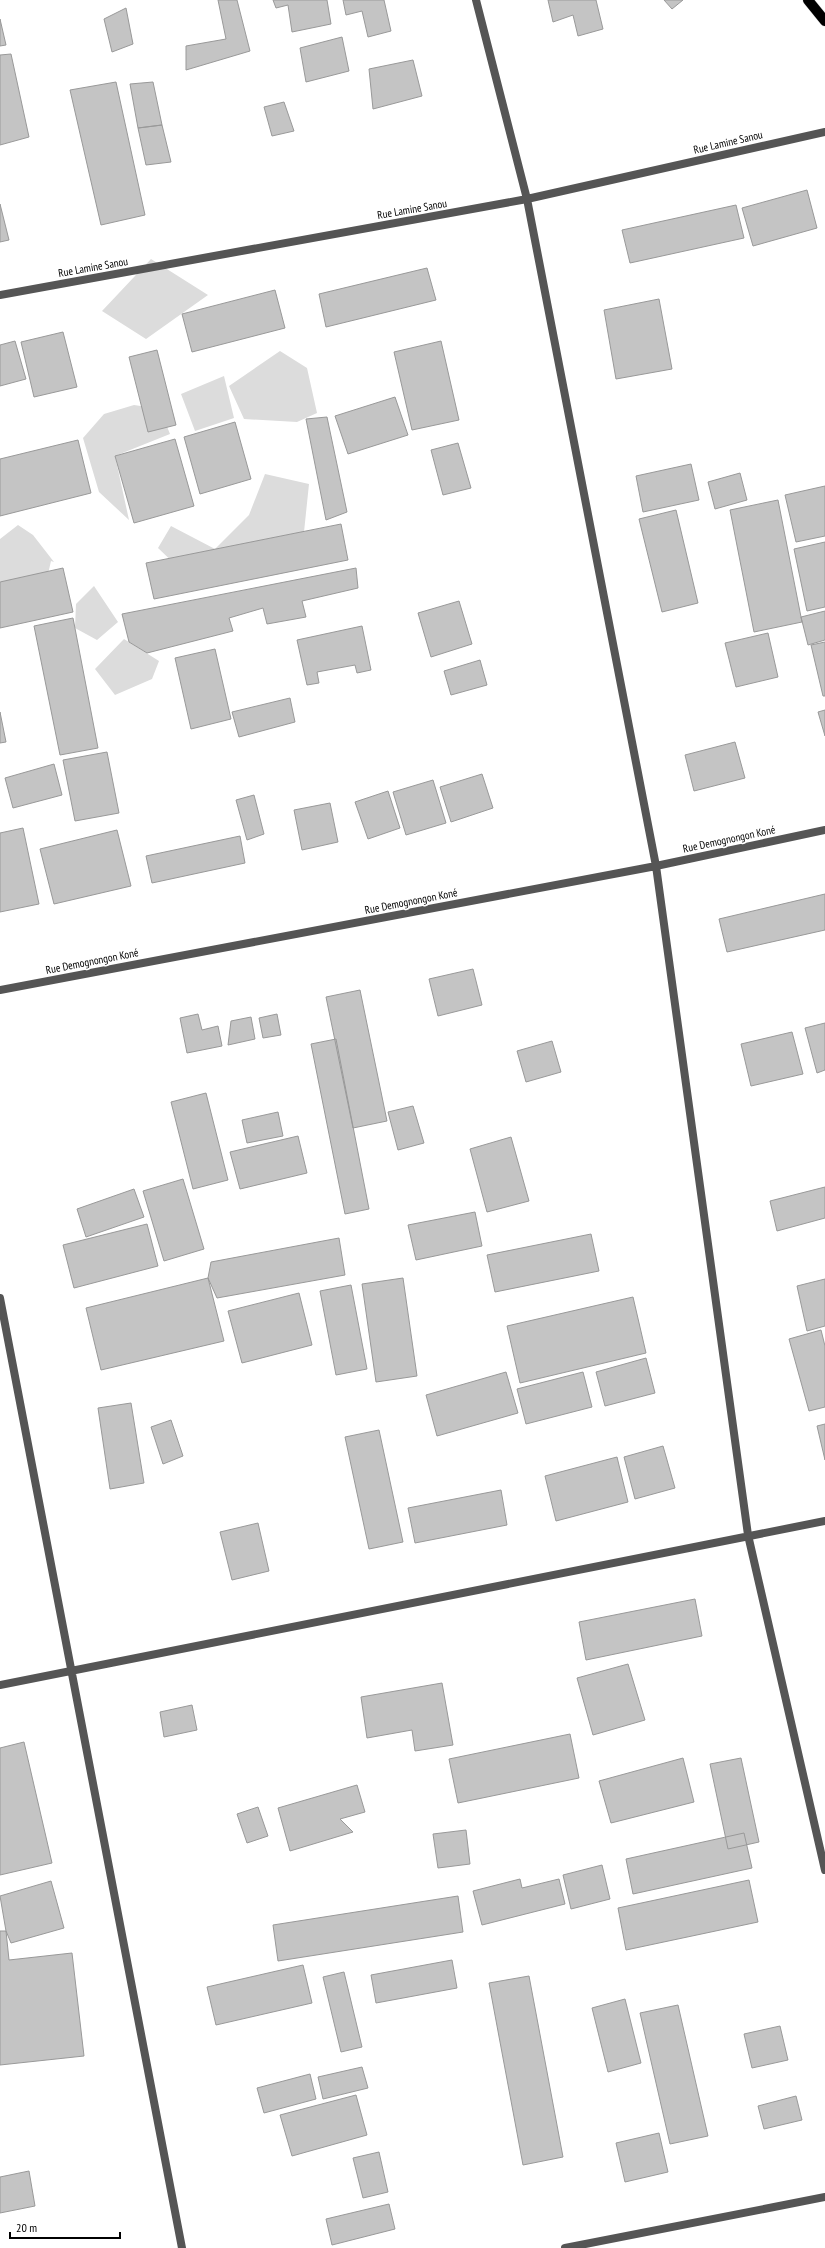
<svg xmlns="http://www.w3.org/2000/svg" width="825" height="2248" font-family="'PT Sans Narrow',sans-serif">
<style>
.green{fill:#dcdcdc}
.building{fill:#c4c4c4;stroke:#999}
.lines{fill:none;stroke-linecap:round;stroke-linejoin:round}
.primary-casing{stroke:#dbdbdb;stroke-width:11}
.minor{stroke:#555;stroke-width:8}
.primary{stroke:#000;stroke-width:10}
.labels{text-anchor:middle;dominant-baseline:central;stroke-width:3.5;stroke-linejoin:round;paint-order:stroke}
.street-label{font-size:11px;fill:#000;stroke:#fff}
</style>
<rect width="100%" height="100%" fill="#fff"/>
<path class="green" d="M151,259L208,295L146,339L102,311Z
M280,351L307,368L317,413L297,422L244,419L229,386Z
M224,376L234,418L195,431L181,394Z
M134,405L160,409L170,434L115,456L129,520L99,492L83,438L104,414Z
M265,474L309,484L304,532L180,569L158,548L171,526L215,549L249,515Z
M18,525L33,535L54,562L51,561L45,587L23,592L0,581V539Z
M94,586L118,622L97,640L75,628L76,604Z
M124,639L159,661L152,679L115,695L95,669Z"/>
<path class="building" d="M218,0H237L250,51L186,70V46L226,39Z
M273,0H327L331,24L292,32L288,5L276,8Z
M343,0H384L391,31L368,37L362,11L346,15Z
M548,0H596L603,29L578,36L573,15L553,22Z
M664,0H683L672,9Z
M126,8L133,44L112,52L104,19Z
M0,19L6,45L0,46Z
M342,37L349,71L306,82L300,48Z
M11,54L29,137L0,145V55Z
M413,60L422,96L373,109L369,69Z
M116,82L145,215L101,225L70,90Z
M153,82L162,125L138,128L130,84Z
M284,102L294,131L272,136L264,107Z
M162,125L171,162L146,165L138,128Z
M807,190L817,228L753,246L742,208Z
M0,204L9,240L0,242Z
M736,205L744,238L630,263L622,230Z
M427,268L436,300L326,327L319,294Z
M275,290L285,328L192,352L182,314Z
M659,299L672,369L616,379L604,310Z
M63,332L77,387L34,397L21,342Z
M15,341L26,379L0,386V345Z
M441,341L459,420L412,430L394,352Z
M157,350L176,425L148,432L129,357Z
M395,397L408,435L348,454L335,416Z
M327,417L347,512L326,520L306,419Z
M235,422L251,479L200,494L184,437Z
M175,439L194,506L134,523L115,456Z
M78,440L91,493L0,516V459Z
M458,443L471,488L443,495L431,450Z
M691,464L699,500L643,512L636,476Z
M740,473L747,500L715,509L708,482Z
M825,486V536L796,542L785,495Z
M778,500L802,622L754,632L730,510Z
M676,510L698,603L662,612L639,519Z
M341,524L348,560L154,599L146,563Z
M825,542V607L807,611L794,549Z
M63,568L73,612L0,628V582Z
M356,568L358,588L302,601L306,617L267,624L263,608L229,618L233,631L147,653L129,642L122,614Z
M459,601L472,644L431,657L418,613Z
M825,611V640L808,645L801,617Z
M73,618L98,748L60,755L34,626Z
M362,626L371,670L357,673L355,665L317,672L319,683L307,685L297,640Z
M768,633L778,677L736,687L725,643Z
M825,642V696H823L811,645Z
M215,649L231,719L191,729L175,658Z
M480,660L487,685L451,695L444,671Z
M290,698L295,722L239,737L232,712Z
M825,710V736L818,712Z
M0,712L6,742L0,743Z
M735,742L745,778L694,791L685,755Z
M107,752L119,813L75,821L63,760Z
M54,764L62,795L13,808L5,778Z
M482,774L493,808L451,822L440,787Z
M433,780L446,823L406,835L393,792Z
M388,791L400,828L368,839L355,802Z
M254,795L264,834L247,840L236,800Z
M330,803L338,842L302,850L294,810Z
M23,828L39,904L0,912V833Z
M117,830L131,886L54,904L40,849Z
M240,836L245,863L152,883L146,856Z
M825,894V930L727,952L719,919Z
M473,969L482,1005L438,1016L429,979Z
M360,990L387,1121L353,1128L326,997Z
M198,1014L202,1030L218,1026L222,1046L187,1053L180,1018Z
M277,1014L281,1035L263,1038L259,1018Z
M251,1017L255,1039L228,1045L231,1021Z
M825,1023V1070L817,1073L805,1028Z
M792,1032L803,1074L751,1086L741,1044Z
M336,1039L369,1209L345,1214L311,1044Z
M552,1041L561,1072L526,1082L517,1051Z
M206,1093L228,1180L193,1189L171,1102Z
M413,1106L424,1143L398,1150L388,1112Z
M278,1112L283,1136L247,1143L242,1120Z
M298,1136L307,1173L240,1189L230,1152Z
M511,1137L529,1201L487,1212L470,1149Z
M183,1179L204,1249L164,1261L143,1191Z
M825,1187V1218L777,1231L770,1201Z
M134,1189L144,1217L86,1237L77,1209Z
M475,1212L482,1246L416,1260L408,1225Z
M147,1224L158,1266L74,1288L63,1245Z
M591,1234L599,1271L495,1292L487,1255Z
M339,1238L345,1275L217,1298L208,1278L211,1262Z
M208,1278L224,1341L101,1370L86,1308Z
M403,1278L417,1376L376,1382L362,1284Z
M825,1279V1326L807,1331L797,1286Z
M351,1285L367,1369L336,1375L320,1291Z
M299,1293L312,1345L242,1363L228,1311Z
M633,1297L646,1353L520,1383L507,1326Z
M821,1330L825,1346V1407L809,1411L789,1339Z
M646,1358L655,1393L605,1406L596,1372Z
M506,1372L518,1413L437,1436L426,1395Z
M583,1372L592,1407L526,1424L517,1389Z
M131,1403L144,1483L110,1489L98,1408Z
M171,1420L183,1456L163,1464L151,1427Z
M825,1424V1460L817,1426Z
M379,1430L403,1542L369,1549L345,1437Z
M663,1446L675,1488L635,1499L624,1457Z
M617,1457L628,1502L556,1521L545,1476Z
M501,1490L507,1525L415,1543L408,1508Z
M258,1523L269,1571L232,1580L220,1532Z
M695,1599L702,1636L586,1660L579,1622Z
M628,1664L645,1720L593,1735L577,1678Z
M442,1683L453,1745L415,1751L412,1730L367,1738L361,1697Z
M192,1705L197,1730L164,1737L160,1712Z
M570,1734L579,1778L458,1803L449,1759Z
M24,1742L52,1863L0,1875V1748Z
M683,1758L694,1802L611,1823L599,1781Z
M741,1758L759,1842L728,1849L710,1764Z
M357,1785L365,1812L340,1819L353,1832L290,1851L278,1808Z
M258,1807L268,1836L247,1843L237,1814Z
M466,1830L470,1864L438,1868L433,1834Z
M744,1833L752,1868L633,1894L626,1859Z
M602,1865L610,1899L571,1909L563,1875Z
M520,1879L522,1888L559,1879L565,1904L482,1925L473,1891Z
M749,1880L758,1922L626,1950L618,1908Z
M51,1881L64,1928L11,1943L6,1931L0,1896Z
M458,1896L463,1932L278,1961L273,1925Z
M0,1931H6L9,1960L72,1953L84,2056L0,2065Z
M452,1960L457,1988L376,2003L371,1975Z
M303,1965L312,2003L216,2025L207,1987Z
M344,1972L362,2047L341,2052L323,1977Z
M529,1976L563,2157L523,2165L489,1983Z
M625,1999L641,2063L608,2072L592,2008Z
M678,2005L708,2136L670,2144L640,2013Z
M780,2026L788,2060L752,2068L744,2034Z
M362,2067L368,2088L323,2099L318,2077Z
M310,2074L316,2099L264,2113L257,2088Z
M356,2095L367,2135L292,2156L280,2115Z
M796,2096L802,2120L764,2129L758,2106Z
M659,2133L668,2172L625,2182L616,2143Z
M379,2152L388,2192L363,2198L353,2158Z
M29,2171L35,2206L0,2213V2177Z
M389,2204L395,2229L332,2245L326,2219Z"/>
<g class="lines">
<g class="primary-casing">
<path id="primary" d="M808,0L825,21"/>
</g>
<path class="minor" d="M476,0L527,199L656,866L748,1535L825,1870
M0,295L527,199L825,132
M0,990L656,866L825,830
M0,1298L182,2248
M0,1685L825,1521
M565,2248L825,2197"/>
<use href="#primary" class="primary"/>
</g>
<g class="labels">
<g class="street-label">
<text transform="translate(728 142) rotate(-13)">Rue Lamine Sanou</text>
<text transform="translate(412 209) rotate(-10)">Rue Lamine Sanou</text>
<text transform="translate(93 267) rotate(-10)">Rue Lamine Sanou</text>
<text transform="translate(729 839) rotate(-12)">Rue Demognongon Koné</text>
<text transform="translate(411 901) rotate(-11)">Rue Demognongon Koné</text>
<text transform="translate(92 961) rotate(-11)">Rue Demognongon Koné</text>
</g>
</g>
<path d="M10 2232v6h110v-6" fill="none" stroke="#000000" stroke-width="2"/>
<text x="16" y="2232" font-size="12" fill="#000000" stroke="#ffffff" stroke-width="3" paint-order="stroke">20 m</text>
</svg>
